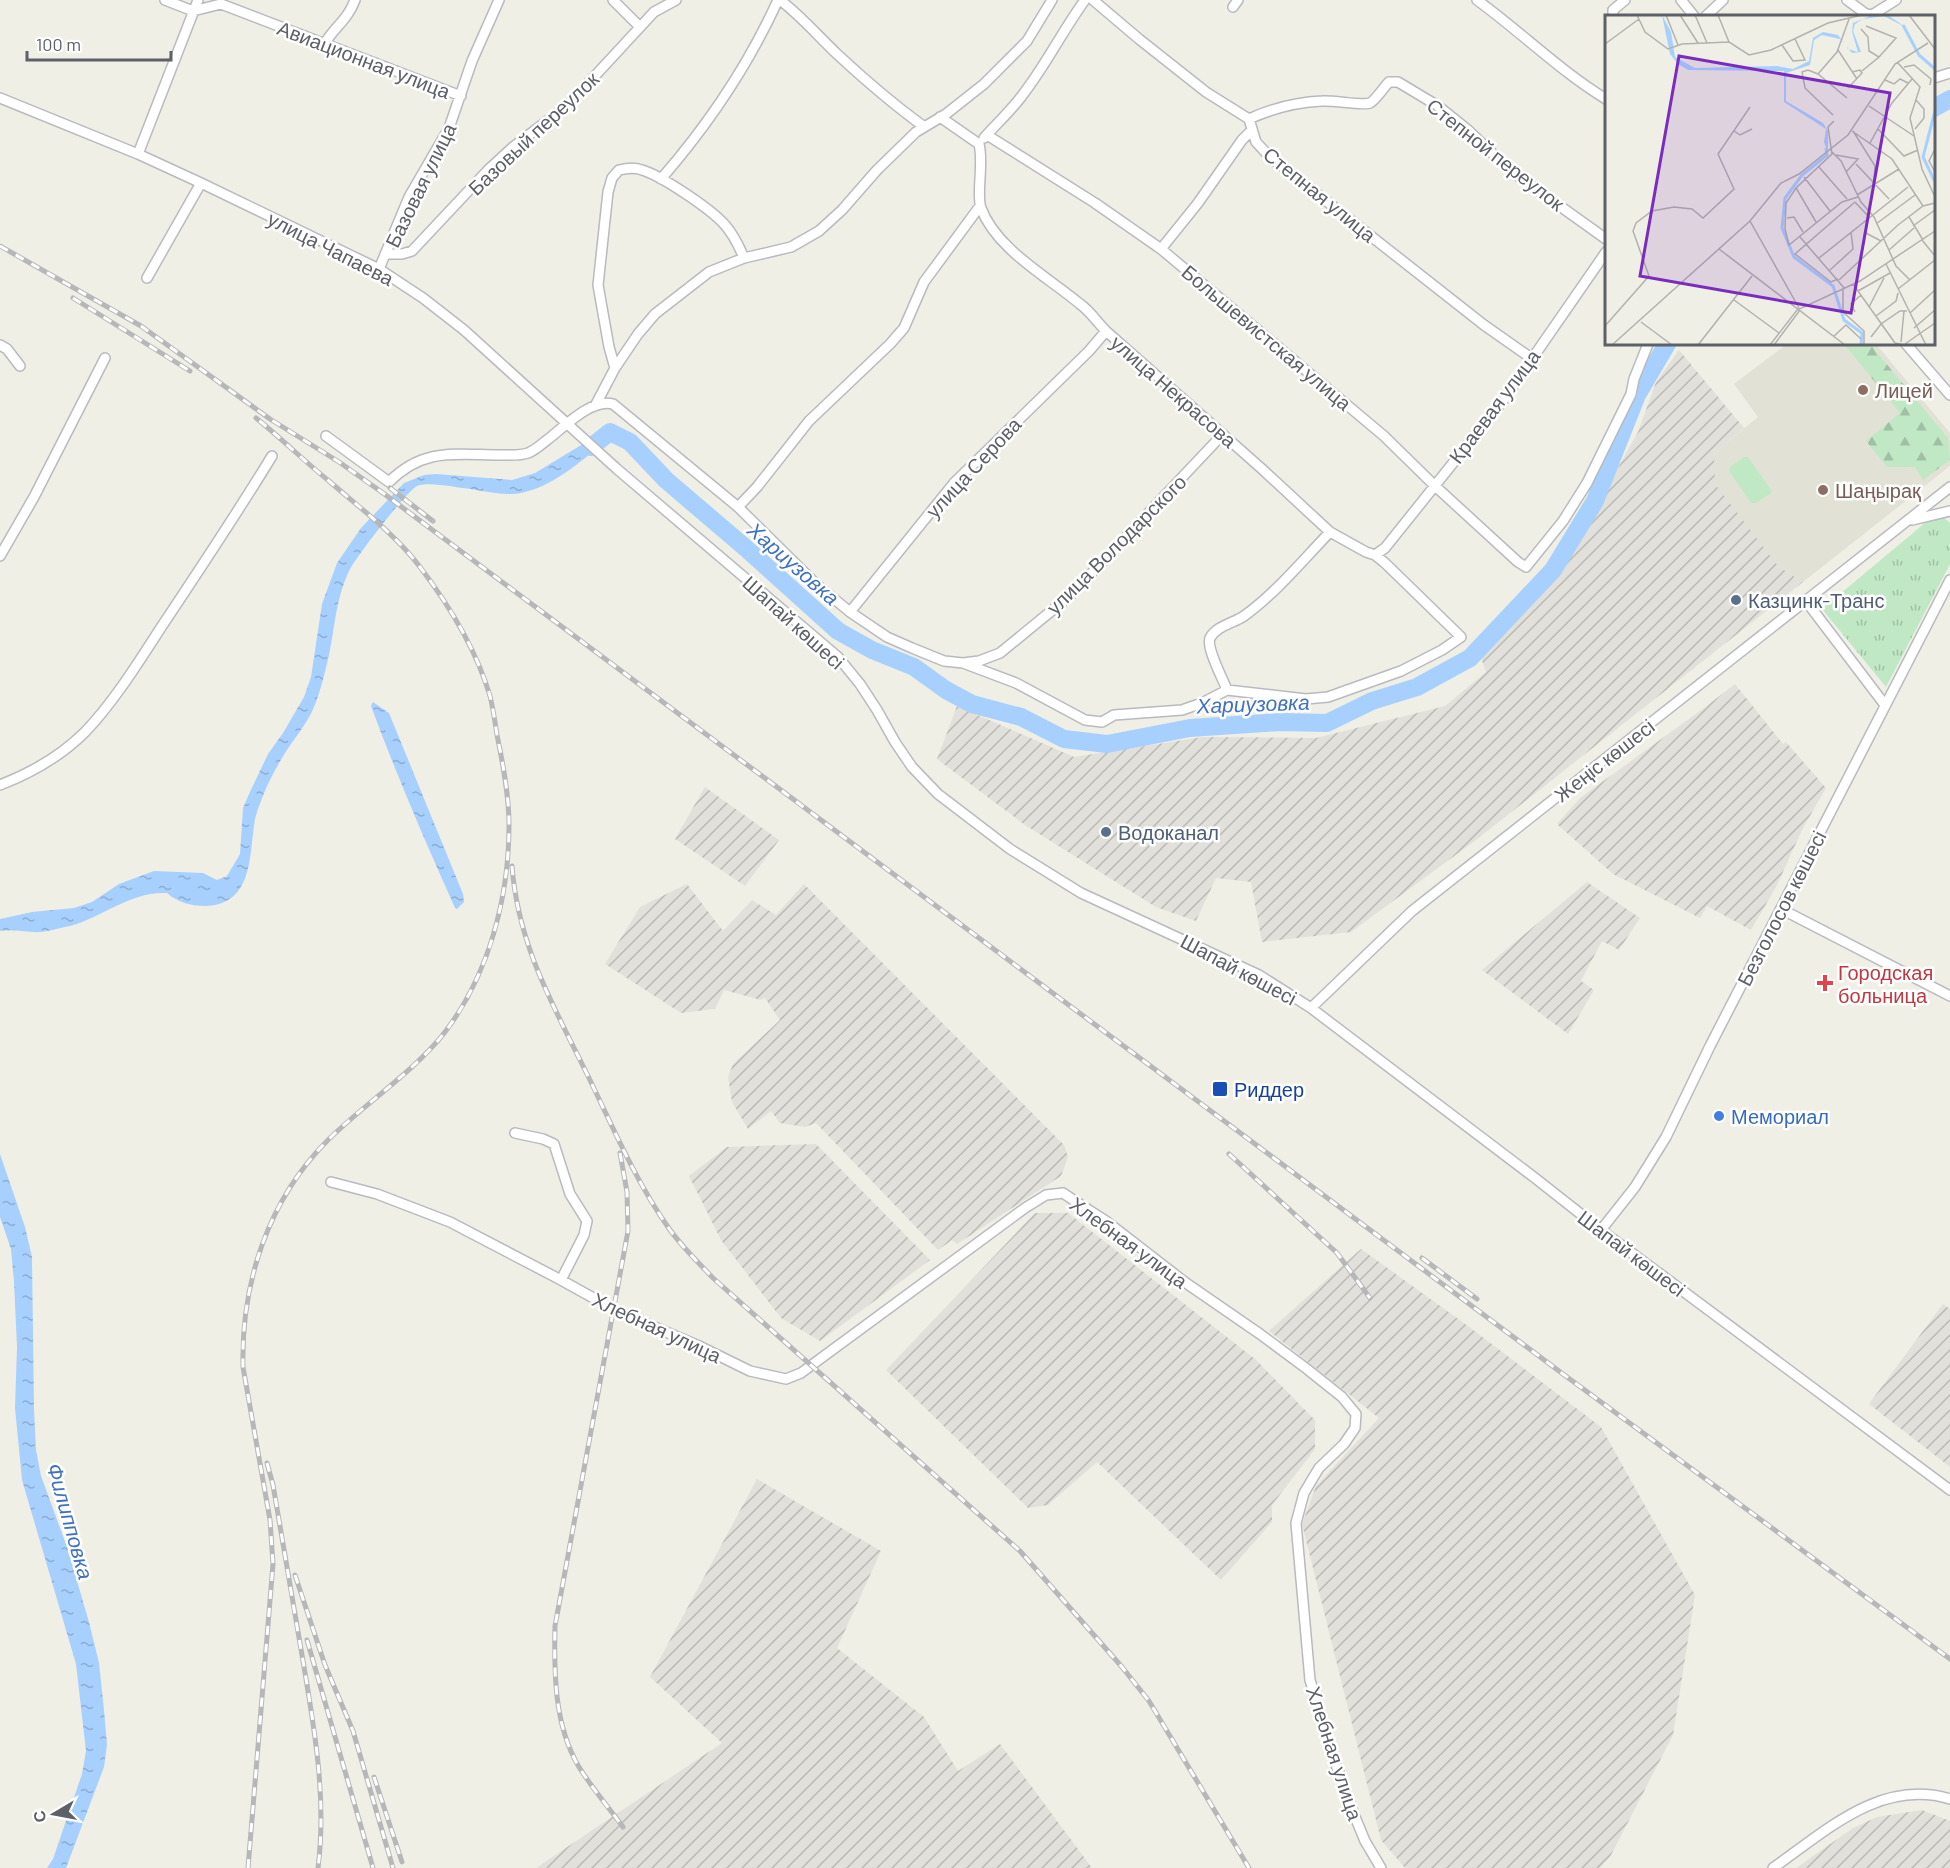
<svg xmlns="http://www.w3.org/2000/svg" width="1950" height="1868" font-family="Barlow,sans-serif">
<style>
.industrial{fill:url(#industrial-furrows)}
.education{fill:#e2e1d6}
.grass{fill:url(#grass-tufts)}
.forest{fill:url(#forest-firs)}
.pitch{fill:#c1e8c5}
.water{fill:url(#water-ripples)}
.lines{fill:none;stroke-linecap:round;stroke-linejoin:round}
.river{stroke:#a7d0ff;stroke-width:18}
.minor-casing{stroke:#b8bac0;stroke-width:12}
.minor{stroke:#fff;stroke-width:9}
.rail-casing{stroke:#b6b7b8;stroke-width:5}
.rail{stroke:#fff;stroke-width:3;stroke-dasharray:9;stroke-linecap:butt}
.education-dot{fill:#8d6e63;stroke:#fff;stroke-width:2}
.service-dot{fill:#5c6f8a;stroke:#fff;stroke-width:2}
.health-dot{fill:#e0444e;stroke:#fff;stroke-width:2}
.transit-dot{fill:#1a4fb4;stroke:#fff;stroke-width:2}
.shop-dot{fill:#3f7fe0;stroke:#fff;stroke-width:2}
.labels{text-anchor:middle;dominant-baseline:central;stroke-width:5;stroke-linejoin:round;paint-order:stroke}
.street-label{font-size:20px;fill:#5d6067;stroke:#fff}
.education-label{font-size:20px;fill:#785e54;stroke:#fff;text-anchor:start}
.service-label{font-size:20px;fill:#4e5e75;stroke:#fff;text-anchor:start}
.health-label{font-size:20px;fill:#be3a42;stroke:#fff;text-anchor:start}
.transit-label{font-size:20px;fill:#164399;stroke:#fff;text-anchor:start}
.shop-label{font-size:20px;fill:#366cbe;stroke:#fff;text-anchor:start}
.water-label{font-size:21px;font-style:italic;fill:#4072c0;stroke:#fff}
.inset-river{fill:none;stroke:#a7d0ff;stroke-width:3}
.inset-road{fill:none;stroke:#b1b2af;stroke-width:1.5}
.view{fill:#7b2cbf;fill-opacity:0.15;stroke:#7b2cbf;stroke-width:3}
.inset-edge{fill:none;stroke:#5d6067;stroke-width:3}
</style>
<defs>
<pattern id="industrial-furrows" width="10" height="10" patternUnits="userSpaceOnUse" patternTransform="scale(1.5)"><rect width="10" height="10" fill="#e1e0da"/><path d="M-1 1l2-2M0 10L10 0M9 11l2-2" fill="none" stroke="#bab9b5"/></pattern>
<pattern id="grass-tufts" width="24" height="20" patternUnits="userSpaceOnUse" patternTransform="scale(1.5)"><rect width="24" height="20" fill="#c1e8c5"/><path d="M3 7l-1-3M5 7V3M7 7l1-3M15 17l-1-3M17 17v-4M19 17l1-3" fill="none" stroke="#a0bfa4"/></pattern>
<pattern id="forest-firs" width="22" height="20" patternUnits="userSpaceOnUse" patternTransform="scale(1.5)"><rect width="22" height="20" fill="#c1e8c5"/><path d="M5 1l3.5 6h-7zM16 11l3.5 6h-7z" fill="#a0bfa4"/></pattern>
<pattern id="water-ripples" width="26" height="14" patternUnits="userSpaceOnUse" patternTransform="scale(1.5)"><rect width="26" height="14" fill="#a7d0ff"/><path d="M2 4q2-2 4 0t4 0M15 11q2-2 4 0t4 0" fill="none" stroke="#8bacd2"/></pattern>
</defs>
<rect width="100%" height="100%" fill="#f0efe6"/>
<path class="industrial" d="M1679,350L1744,428L1714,453L1778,566L1803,582L1476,840L1351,932L1262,942L1251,882L1216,878L1196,921L1156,907L1025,825L937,759L957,706L1074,757L1203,737L1316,738L1445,706L1486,672L1481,658L1556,578L1638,432L1656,382Z
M1735,684L1783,744L1786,742L1826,788L1803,828L1776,887L1751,930L1707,906L1700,918L1613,874L1557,824L1580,798L1704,708Z
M705,787L779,840L745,886L675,839Z
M1587,882L1640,918L1619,950L1602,941L1581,981L1594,990L1568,1034L1482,970Z
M687,884L723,931L752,900L776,915L804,884L1064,1145L1068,1157L1061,1176L957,1244L952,1240L938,1250L816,1123L805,1127L780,1123L771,1111L748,1129L732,1102L728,1077L733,1064L780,1020L765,998L761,1000L724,990L715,1009L681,1013L605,964L640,907Z
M816,1144L930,1260L820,1341L781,1318L721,1240L689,1176L727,1147Z
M1035,1213H1068L1255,1359L1315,1420V1449L1272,1505V1522L1221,1580L1097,1462L1048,1505L1028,1508L886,1370Z
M1361,1249L1468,1326L1601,1427L1695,1595L1673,1735L1610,1857L1600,1868H1405L1381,1840L1302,1524L1316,1486L1379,1418L1269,1331Z
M1943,1304L1950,1309V1467L1869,1404Z
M757,1479L881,1551L837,1648L924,1717L958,1771L1000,1744L1092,1868H536L722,1743L650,1677Z
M1922,1810L1950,1821V1868H1796L1853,1828L1877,1817Z"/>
<path class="education" d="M1787,344H1876L1950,433V466L1803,582L1778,566L1715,484L1714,453L1758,417L1734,384Z"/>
<path class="grass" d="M1938,512L1950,523V564L1886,687L1822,609Z"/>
<path class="forest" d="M1844,344H1870L1948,438L1950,460L1923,480L1915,467H1887L1866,441L1900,413Z"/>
<path class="pitch" d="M1744,457H1748L1771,490V493L1756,503H1751L1729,471L1730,467Z"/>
<path class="water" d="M606,430L612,437C585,457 558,484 525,492C507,497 489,492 471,489C458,488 428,481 417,486C405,493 356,557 349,571C336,598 335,626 329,655C325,672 321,690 314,707C307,724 295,737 285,753C277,766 270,779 264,793C261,801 257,810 255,819C249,854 254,905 205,906C191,906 177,902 167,893C131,891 103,917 70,926C58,928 45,933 33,932C21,931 12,929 0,931V919L32,912L74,908L92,902L119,884L154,871L203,873L217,880L227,876L240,854L243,808L249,794L268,754L283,733L304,697L311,677L322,604L337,563L361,528L404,483L424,475L436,474L512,480L535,473Z
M373,702L389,713L463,894L464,902L457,909L455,908C425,841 396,774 371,706Z
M0,1154L25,1227L32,1257L34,1409L36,1450L41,1476L67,1547L89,1622L99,1663L104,1710L107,1745L104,1767L66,1868H47L53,1859L82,1774L86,1751L76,1664L22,1480L15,1408L17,1347L14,1282L11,1249L0,1217Z"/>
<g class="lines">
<path class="river" d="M1934,108L1950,99
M591,447L610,432L630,442L666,480L748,550L838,631L872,650L914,667L946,690L972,704L1021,717L1064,739L1107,744L1190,728L1281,722L1327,723L1372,701L1417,687L1470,658L1553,570L1595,501L1637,395L1667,344"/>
<g class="minor-casing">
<path id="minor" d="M165,0L193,11L221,4L461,96
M613,0L639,26
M780,0C801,16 818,36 837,54C865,80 893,104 923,126
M1093,0L1139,39L1206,92L1249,119L1256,142L1269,156L1484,325L1531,358
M1477,0C1521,32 1560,71 1606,99
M1681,0L1694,16
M1847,0L1866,14L1872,15L1896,0
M1233,7L1238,0
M1613,16V10L1625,0
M1706,16L1723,0
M325,43C335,26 347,21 355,0
M1934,78L1950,73
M0,98L138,154L201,183L379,269L423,298L464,330L617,469L838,657L860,684L877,710L895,742L912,767L938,794L1010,849L1081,893L1259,975L1311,1008L1535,1178L1601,1230L1950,1490
M940,117L979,144C984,163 976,195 981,208C996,249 1048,277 1080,304C1090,311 1097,322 1106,331L1262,469L1330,532L1366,552L1375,555L1385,563L1461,637L1442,650L1401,671L1328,697L1306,699L1227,690L1202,703L1182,710L1114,715L1102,722L1085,720L1016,683L963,663
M1249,119C1271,109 1298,102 1322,101C1334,100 1363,106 1370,103C1376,100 1383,88 1389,82H1398L1438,106L1468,130L1511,171L1606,239
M987,135L1095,203L1161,249L1384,436L1434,485L1518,562L1526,567L1563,521L1587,483L1631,394L1634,379L1648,344
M984,138C997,123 1013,109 1024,93C1047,63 1063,30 1085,0
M138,154L198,0
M661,179C708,125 748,66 778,0
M1161,249L1198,203L1242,140L1251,131
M385,254H402L412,251L488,170L513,147L568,105L654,12L676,0
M379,269L409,197L449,128L472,61L499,0
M147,278L201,183
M1906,344L1950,395
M0,345L7,349L20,366
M615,368L609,347L598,285L608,192L612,178L619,170C627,168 634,167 642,170C662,176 711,209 725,225C734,235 739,246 744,258
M595,406L615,368L638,334L655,314L709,272L744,258L791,247L819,231L842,210L877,170L916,132L946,114L984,84L1027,41L1052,0
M326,436L389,482C424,447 455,455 501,455C509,455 520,456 528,453C534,451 542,444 547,440C563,428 591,398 613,404L738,507L815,583L850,612L887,637L912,648L944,661L963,663L979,661L1000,653L1072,594L1223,434
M738,507L757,487L809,421L890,344L904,328L924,282L980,206
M1912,520L1950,511
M1375,555L1385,548L1505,398L1606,252
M0,556L34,497L105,358
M1806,601L1885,705
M850,612L954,483L1089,351L1106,331
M1227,690C1223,679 1206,648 1210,638C1216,626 1234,623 1244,616C1276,593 1303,560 1330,532
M0,785C31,773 61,756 85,732C113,703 138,663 160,629C198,572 236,515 272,456
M1781,909L1950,996
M1311,1008L1412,911L1950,487
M515,1133L543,1139L554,1144L570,1194L587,1221L584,1235L561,1280
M331,1182L377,1194L450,1222L561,1280L615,1310L699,1346L750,1371L786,1379L801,1373L1025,1208L1046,1195L1063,1193L1081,1205L1106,1221L1186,1283L1260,1334L1307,1369L1342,1397L1356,1414L1355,1428L1344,1444L1319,1468L1304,1493L1296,1523L1310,1680L1334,1759L1353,1812L1365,1841L1381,1868
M1601,1230L1635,1187L1666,1137L1710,1046L1950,580
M1773,1868C1826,1831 1881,1778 1950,1799"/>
</g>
<use href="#minor" class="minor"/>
<g class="rail-casing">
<path id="rail" d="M0,246L141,326L270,419L339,462L383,493L1563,1374L1950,1659
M73,298L190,371
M390,488L433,521
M512,866C518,945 553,1005 587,1074C612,1125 635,1180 668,1227C680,1245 698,1262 713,1278L1020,1551L1122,1667L1149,1701L1249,1868
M620,1153L627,1192L628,1231L555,1626C554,1673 554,1725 579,1767C592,1788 609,1808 623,1827
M1229,1154L1337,1253L1370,1298
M1422,1258L1477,1299
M267,1463L273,1485C283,1542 292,1599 302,1655C314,1726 327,1797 318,1868
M295,1575L325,1665L353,1731L393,1868
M307,1640L373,1868
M374,1777L402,1862
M248,1868L273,1564L270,1520L243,1367C241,1283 268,1200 328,1140C364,1104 414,1072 445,1032C489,974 509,898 509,825C509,795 503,764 497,735C495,722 493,708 490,696C476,649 449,605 420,567C395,534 360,508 329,481C304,461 281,438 256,418"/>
</g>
<use href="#rail" class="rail"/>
</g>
<g class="education-dot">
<circle cx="1863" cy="390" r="6"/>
<circle cx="1823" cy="490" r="6"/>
</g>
<g class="service-dot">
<circle cx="1736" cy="600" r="6"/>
<circle cx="1106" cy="832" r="6"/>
</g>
<path class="health-dot" d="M1822 974h6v6h6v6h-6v6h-6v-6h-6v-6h6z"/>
<rect class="transit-dot" x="1212" y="1081" width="16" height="16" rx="3"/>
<circle class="shop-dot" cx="1719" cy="1116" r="6"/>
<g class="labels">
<g class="street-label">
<text transform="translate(364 59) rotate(21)">Авиационная улица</text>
<text transform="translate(533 133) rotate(-43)">Базовый переулок</text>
<text transform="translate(1496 154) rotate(38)">Степной переулок</text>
<text transform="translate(420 185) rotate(-64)">Базовая улица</text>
<text transform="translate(1320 194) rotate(39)">Степная улица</text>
<text transform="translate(331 248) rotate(27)">улица Чапаева</text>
<text transform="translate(1267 337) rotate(40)">Большевистская улица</text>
<text transform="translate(1174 391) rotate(41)">улица Некрасова</text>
<text transform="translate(1494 406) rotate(-53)">Краевая улица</text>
<text transform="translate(973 467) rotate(-47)">улица Серова</text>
<text transform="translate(1116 544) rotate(-45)">улица Володарского</text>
<text transform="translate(794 622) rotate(42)">Шапай көшесі</text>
<text transform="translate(1604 760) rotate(-38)">Жеңіс көшесі</text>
<text transform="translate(1781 908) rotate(-63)">Безголосов көшесі</text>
<text transform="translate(1239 969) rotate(28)">Шапай көшесі</text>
<text transform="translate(1129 1242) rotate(36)">Хлебная улица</text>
<text transform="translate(1632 1253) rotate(37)">Шапай көшесі</text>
<text transform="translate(657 1327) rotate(25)">Хлебная улица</text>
<text transform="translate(1335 1753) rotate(72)">Хлебная улица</text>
</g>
<g class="education-label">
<text x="1875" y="390">Лицей</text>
<text x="1835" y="490">Шаңырақ</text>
</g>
<g class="service-label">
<text x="1748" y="600">Казцинк-Транс</text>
<text x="1118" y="832">Водоканал</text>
</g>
<g class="health-label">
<text x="1838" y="972">Городская<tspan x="1838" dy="23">больница</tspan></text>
</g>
<g class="transit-label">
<text x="1234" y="1089">Риддер</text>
</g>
<g class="shop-label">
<text x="1731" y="1116">Мемориал</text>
</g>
<g class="water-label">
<text transform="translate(794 563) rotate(41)">Хариузовка</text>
<text transform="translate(1253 703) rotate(-2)">Хариузовка</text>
<text transform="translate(71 1521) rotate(74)">Филипповка</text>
</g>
</g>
<g transform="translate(1605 15)">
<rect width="330" height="330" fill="#f0efe6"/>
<path d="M57,0L66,17L70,42L90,53L172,51L188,54L204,46L208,23L218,17L233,20L243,34L253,37L247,17L248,8L268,0H282L284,1L302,13L279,1L258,4L250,9L248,16L256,37L247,38L235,24L217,20L209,25L205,50L181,58V86L218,108L223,116V138L219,127L221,114L179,87V56L83,55L73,49L65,39Z" fill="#a7d0ff"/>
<path class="inset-river" d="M298,10L314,40L330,54M330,96L318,142L330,167M221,133L222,140L197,160L180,183L177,213L189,242L228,271L239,305L257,318L256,330"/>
<path class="inset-road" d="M32,0L40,17L63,34L77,29L124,27M61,0L73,30M75,0L93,28M90,0L102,28M113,0L124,27L144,40L166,35L223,8L257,0M304,0L330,34M261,11L291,23L274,42M256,14L263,22L264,36L274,42L257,56M0,29L34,4M177,30L188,46L200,45L190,24M233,35L252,64M292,47L315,72L305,103L317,154L330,182M299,52L309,50L326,64L325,70M213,59L232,37L244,4M280,65L289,69L295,64L303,68M243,73L257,58L255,55L247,57M264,91L309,121M228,100L200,73L197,57L203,55L213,59L242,83M273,114L299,141L313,135M310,114L319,103V94L311,85M129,116L135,120L147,114M247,116L287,144L318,191M248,116L270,151L269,166M265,128L287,88L307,64M330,134L324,146L330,157M227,137L236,146L256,187L269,202L291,251L305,265M231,140L253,144L241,157M251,149L284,184M213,151L242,184M199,162L225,196M191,173L181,188L180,214L184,230L237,187L253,182M252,180L294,154M250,187L263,201M304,202L318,225M182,203L189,202L198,217M145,206L194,293M211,207L191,173L227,139L223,112L229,106M271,209L310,180M308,211L330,195M259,217L276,226M195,222L240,274M317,225L330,241M114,234L240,330M284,235L309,213M214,243L303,172M281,249L321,330M225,255L248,234L246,217M233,264L226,267L190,239L250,187M234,265L293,210L318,191L330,188M248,269L290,328L299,330M293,274L330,245M238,275V297L259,316V330M253,276L285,258M129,285L174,318M264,292L279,263M250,297L246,289L256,280M305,298L330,275M271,301L291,286L293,278M36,307L67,330M0,311L44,261L28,216L31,208L47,196L69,192L87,194L98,203L129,174L113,139L145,92M309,313L330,295M229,321L241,310L256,324M266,322L276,309L295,296H302M296,327L299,296M300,329L330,308M7,330L145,206L176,168L194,159L243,120L290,49L323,28M93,330L147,261M165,330L192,295L255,266L330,216M169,330L195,295"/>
<path class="view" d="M74,41L285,78L246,298L35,261Z"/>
<rect width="330" height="330" class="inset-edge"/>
</g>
<g transform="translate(54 1814) rotate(260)" stroke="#ffffff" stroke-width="4.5" paint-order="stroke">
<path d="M0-4.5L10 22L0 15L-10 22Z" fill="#5d6067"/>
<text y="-9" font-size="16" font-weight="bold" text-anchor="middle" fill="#5d6067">С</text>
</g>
<path d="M27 51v9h144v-9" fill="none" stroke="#5d6067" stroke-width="3"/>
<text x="36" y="51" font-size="18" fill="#5d6067" stroke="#ffffff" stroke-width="4.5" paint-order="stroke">100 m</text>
</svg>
